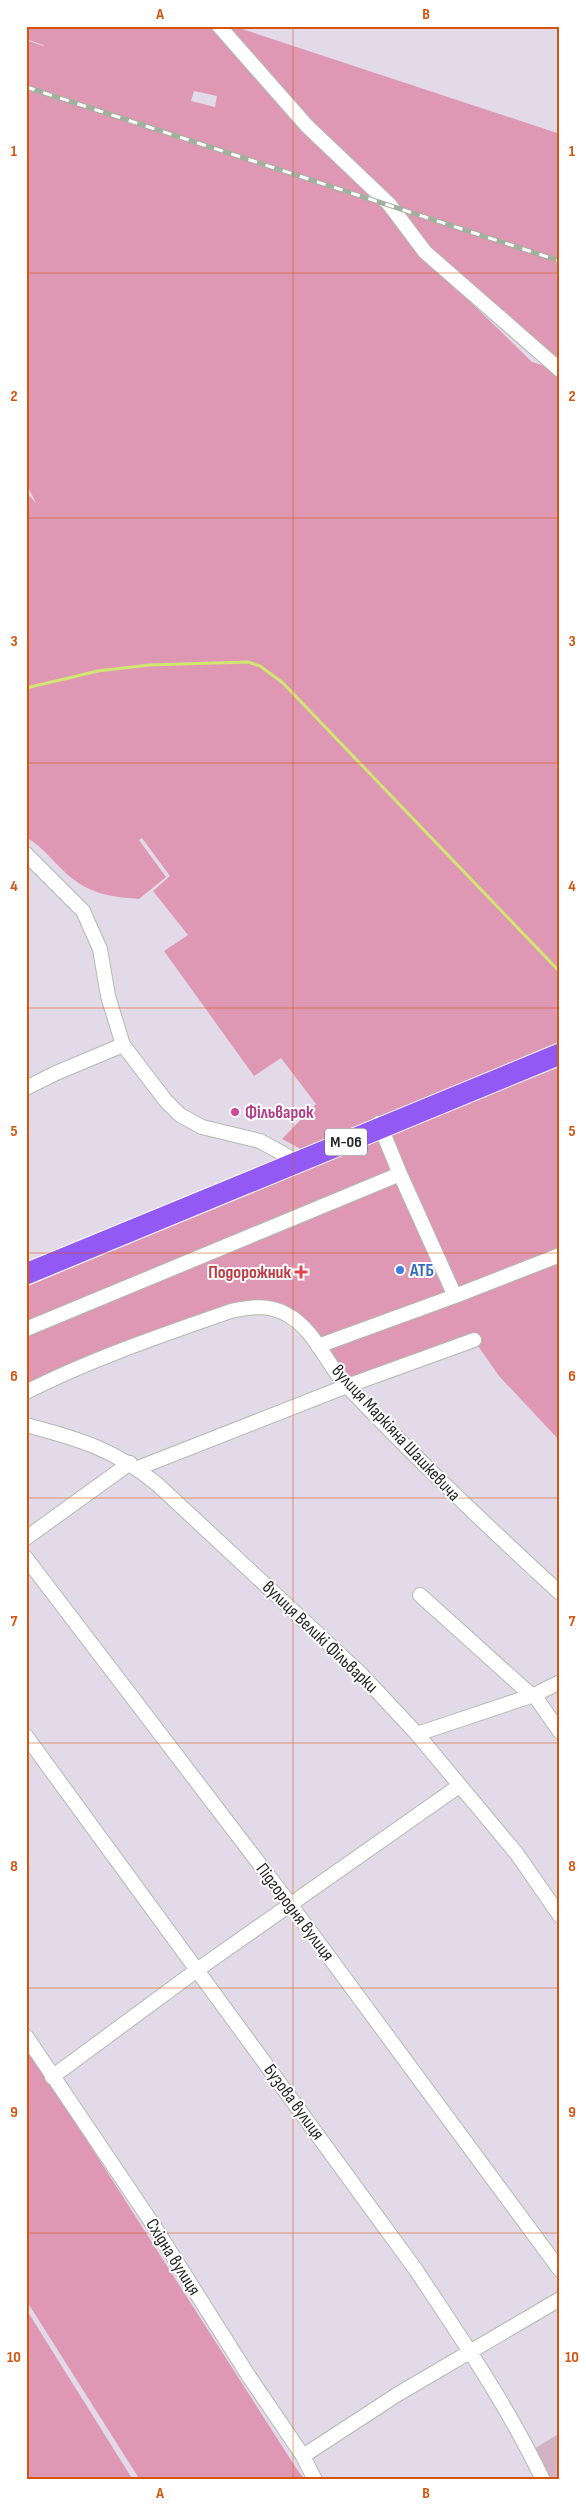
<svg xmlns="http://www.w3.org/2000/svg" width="586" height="2506" font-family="'Sofia Sans Condensed',sans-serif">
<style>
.green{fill:#de98b4;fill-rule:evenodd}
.cemetery{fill:#d2b2c4}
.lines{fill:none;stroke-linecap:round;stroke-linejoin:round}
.stream{stroke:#d0e771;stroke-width:3}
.minor-casing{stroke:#b1bbad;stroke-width:16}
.highway-casing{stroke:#fff;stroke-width:23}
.minor{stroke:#fff;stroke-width:14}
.highway{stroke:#9259f5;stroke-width:21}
.rail-casing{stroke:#a1b19d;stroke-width:5}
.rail{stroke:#fff;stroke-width:3;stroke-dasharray:9;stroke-linecap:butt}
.grid{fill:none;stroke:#d5540f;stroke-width:1;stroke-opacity:0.55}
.hotel-dot{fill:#d1479c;stroke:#fff;stroke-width:2}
.shop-dot{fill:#3f7fe0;stroke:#fff;stroke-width:2}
.health-dot{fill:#e0444e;stroke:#fff;stroke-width:2}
.labels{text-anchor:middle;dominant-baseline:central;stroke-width:4;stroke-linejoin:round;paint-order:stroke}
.shield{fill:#fff;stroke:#686868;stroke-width:1}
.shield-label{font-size:16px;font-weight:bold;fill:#272727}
.hotel-label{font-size:18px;font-weight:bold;fill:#b23c85;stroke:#fff;text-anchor:start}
.shop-label{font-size:18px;font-weight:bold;fill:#366cbe;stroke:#fff;text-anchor:start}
.health-label{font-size:18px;font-weight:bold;fill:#be3a42;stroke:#fff;text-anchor:end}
.street-label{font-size:18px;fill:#272727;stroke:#fff}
.neatline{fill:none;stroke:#d5540f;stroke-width:2}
.grid-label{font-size:16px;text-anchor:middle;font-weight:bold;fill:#d5540f}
</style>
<rect width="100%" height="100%" fill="#e2d9e9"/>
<path class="green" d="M26,26H212L292,121L305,125L224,26H233L560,134V362L505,311L454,286L532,362L560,371V1043L303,1150L282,1139L316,1104L281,1058L254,1076L164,951L188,935L153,891L170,876L142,838L139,840L166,877L139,899C115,897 93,895 73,879C56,866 45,848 26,837V492L36,503L26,483V40L43,46L44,43L43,45L26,39ZM194,91L217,96L215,107L191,101Z
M560,1063V1441L499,1376L474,1340L347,1386L298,1322L250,1307L26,1392V1287Z
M26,2045L296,2468L305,2480H140L26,2300Z
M26,2309L133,2480H26Z"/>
<path class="cemetery" d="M560,2433V2480H551L534,2449Z"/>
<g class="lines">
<path class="stream" d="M26,688L98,671L149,665L248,662L260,666L283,683L560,972"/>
<g class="minor-casing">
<path id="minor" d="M219,26L307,126L389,204L425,252L560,370
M26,854L83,911L100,949L108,996L123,1045L166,1101L180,1115L202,1127L260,1141L298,1162
M26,1088L56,1073L123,1045
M379,1123L400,1174L455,1296L560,1255
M26,1329L400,1174
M318,1346L455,1296
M26,1392C91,1359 162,1335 231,1311C250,1307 268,1304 286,1314C315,1329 326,1364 347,1386C415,1458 487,1526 560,1593
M26,1425C79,1439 114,1449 157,1484L360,1673L417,1734L517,1854L560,1916
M138,1468L347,1386L474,1340
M26,1538L130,1463
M26,1558L290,1904L560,2270
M420,1595L531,1695
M534,1695L560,1732
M417,1734L534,1695L560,1682
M26,1736L416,2270C461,2338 508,2406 543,2480
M26,2036L154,2226L248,2375L303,2456L315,2480
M52,2077L197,1970L459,1786
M303,2456L398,2394L560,2299"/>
</g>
<g class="highway-casing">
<path id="highway" d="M26,1274L560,1054"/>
</g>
<use href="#minor" class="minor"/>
<use href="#highway" class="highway"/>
<g class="rail-casing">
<path id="rail" d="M26,87L560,261"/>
</g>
<use href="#rail" class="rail"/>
</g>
<path class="grid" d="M293,26V2480M26,273H560M26,518H560M26,763H560M26,1008H560M26,1253H560M26,1498H560M26,1743H560M26,1988H560M26,2233H560"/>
<circle class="hotel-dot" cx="235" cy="1112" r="5"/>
<circle class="shop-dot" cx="400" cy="1270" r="5"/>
<path class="health-dot" d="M298.5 1264.5h5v5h5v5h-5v5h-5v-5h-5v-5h5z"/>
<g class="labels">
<rect class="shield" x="325" y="1128.5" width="42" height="27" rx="4"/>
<g class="shield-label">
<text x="346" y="1142">М-06</text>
</g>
<g class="hotel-label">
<text x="245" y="1112">Фільварок</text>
</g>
<g class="shop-label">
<text x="410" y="1270">АТБ</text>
</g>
<g class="health-label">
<text x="291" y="1272">Подорожник</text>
</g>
<g class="street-label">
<text transform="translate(396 1433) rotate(47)">вулиця Маркіяна Шашкевича</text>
<text transform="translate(320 1637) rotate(44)">вулиця Великі Фільварки</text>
<text transform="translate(295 1912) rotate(53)">Підгородня вулиця</text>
<text transform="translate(294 2102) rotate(54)">Бузова вулиця</text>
<text transform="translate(173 2257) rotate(58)">Східна вулиця</text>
</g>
</g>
<rect width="586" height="2506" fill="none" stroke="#ffffff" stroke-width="55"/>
<rect x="28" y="28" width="530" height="2450" class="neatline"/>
<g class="grid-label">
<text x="160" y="19">A</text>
<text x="426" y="19">B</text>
<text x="14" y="156">1</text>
<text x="572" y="156">1</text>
<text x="14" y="401">2</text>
<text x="572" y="401">2</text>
<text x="14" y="646">3</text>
<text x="572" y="646">3</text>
<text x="14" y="891">4</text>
<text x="572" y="891">4</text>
<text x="14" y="1136">5</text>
<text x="572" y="1136">5</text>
<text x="14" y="1381">6</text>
<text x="572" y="1381">6</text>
<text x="14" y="1626">7</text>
<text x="572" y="1626">7</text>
<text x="14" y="1871">8</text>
<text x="572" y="1871">8</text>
<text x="14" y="2117">9</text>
<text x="572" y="2117">9</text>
<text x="14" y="2362">10</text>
<text x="572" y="2362">10</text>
<text x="160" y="2498">A</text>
<text x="426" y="2498">B</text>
</g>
</svg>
